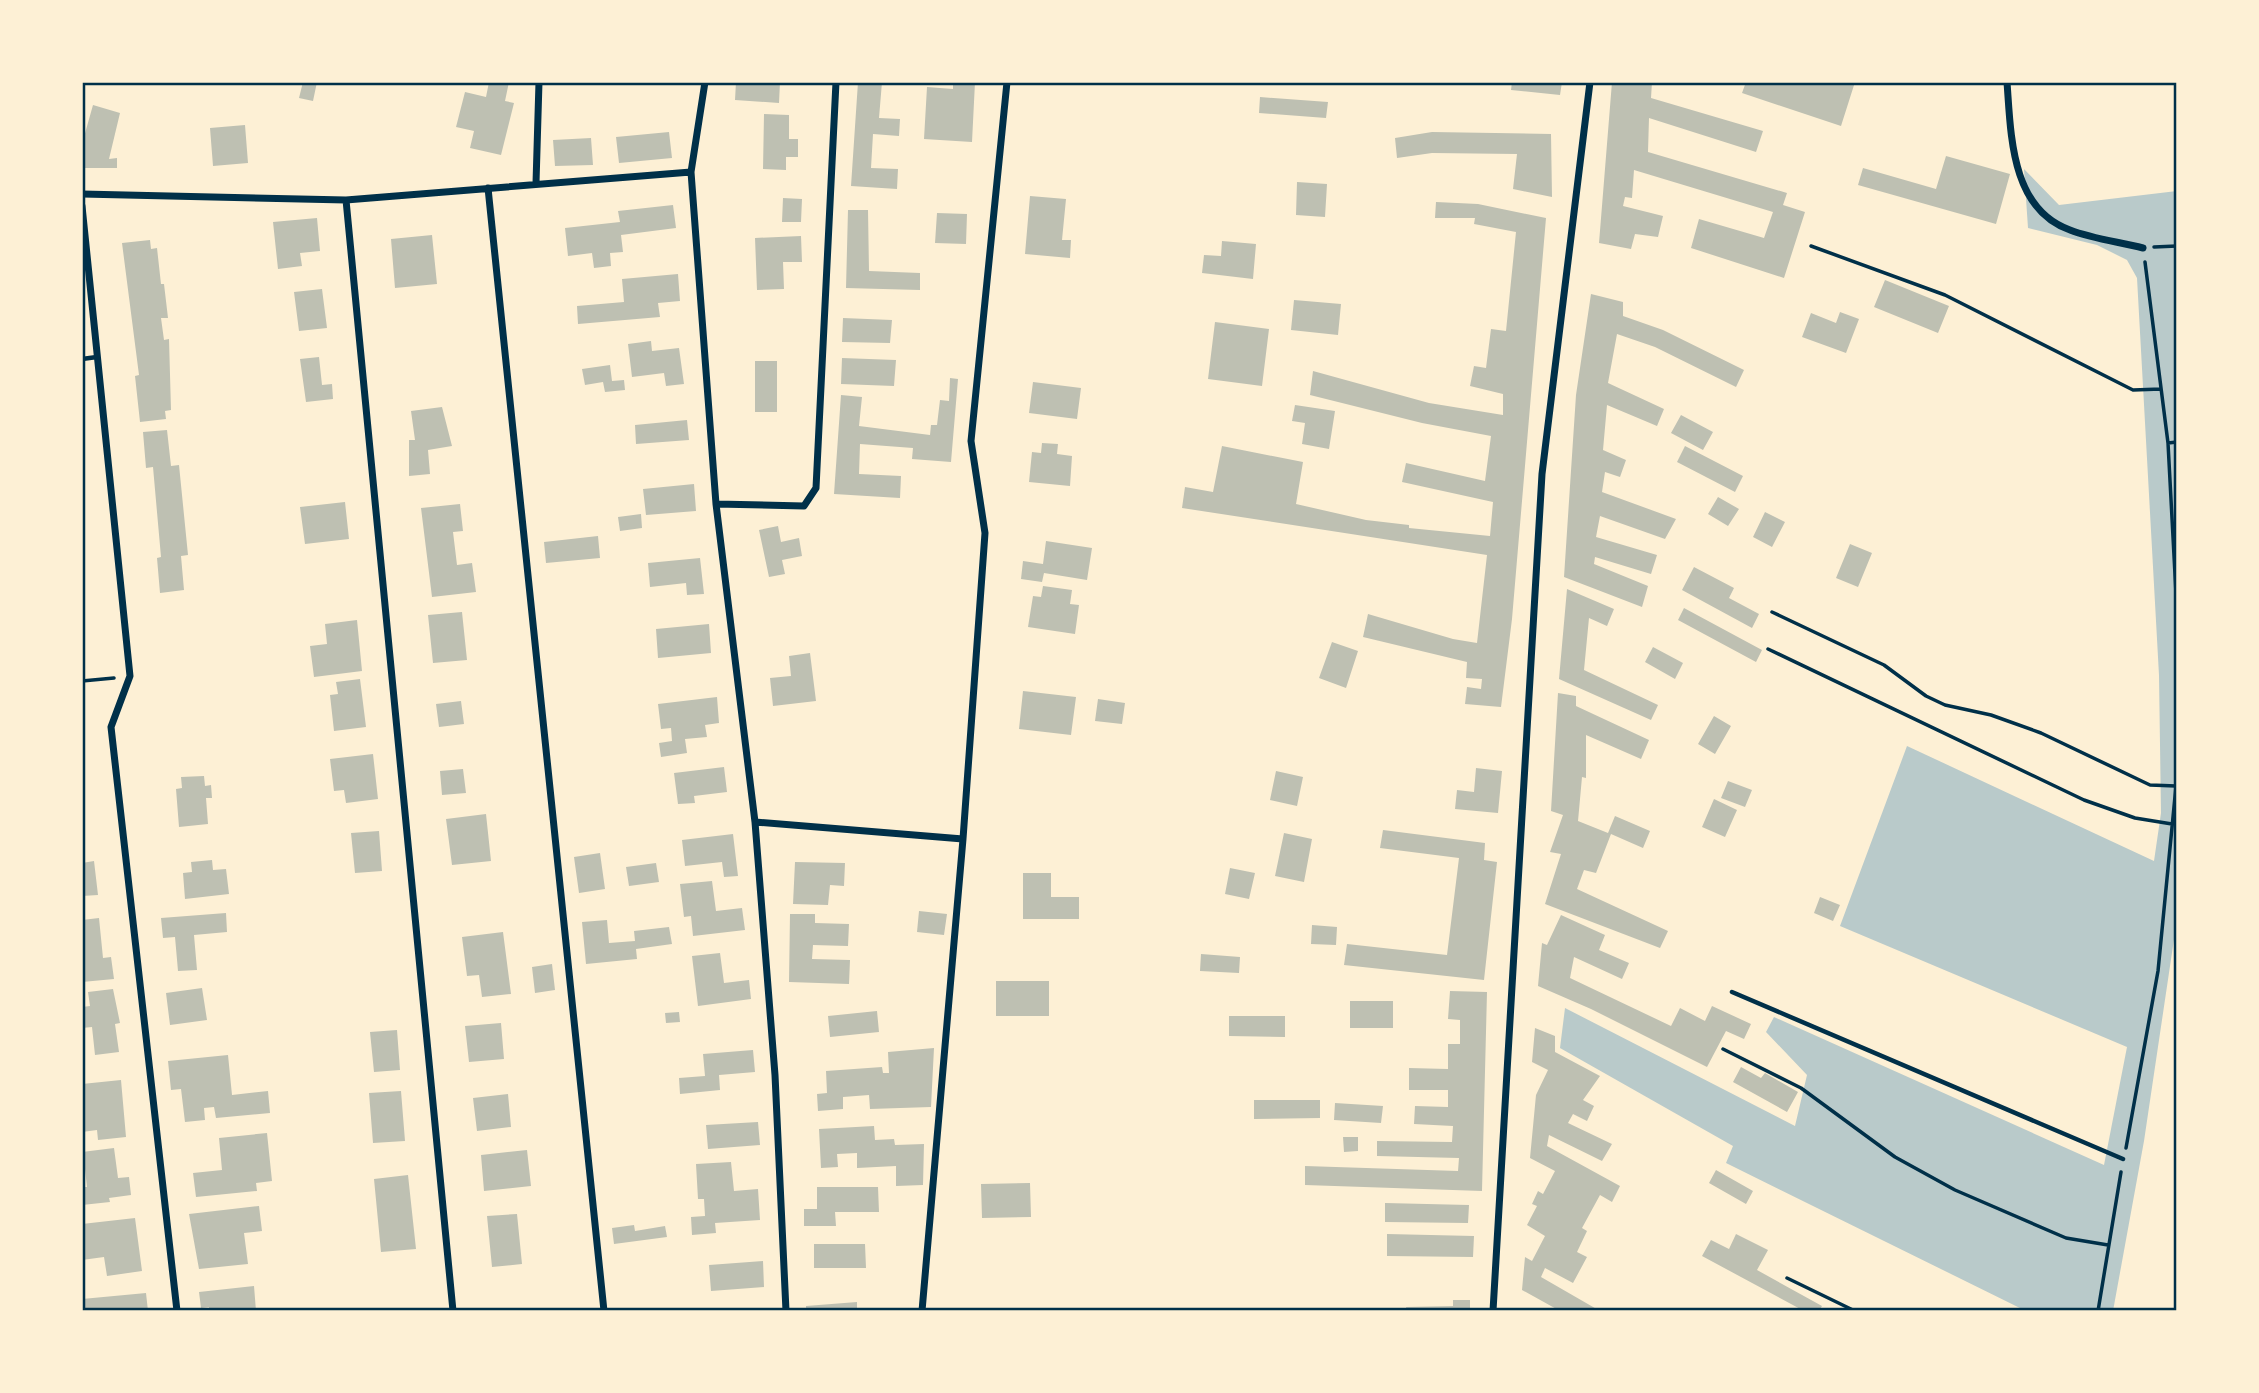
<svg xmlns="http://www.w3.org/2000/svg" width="2259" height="1393" font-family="'Noto Serif',serif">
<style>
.green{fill:#b9caca}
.building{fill:#bec0b2}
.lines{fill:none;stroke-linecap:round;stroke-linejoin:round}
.path{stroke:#003049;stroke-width:3.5}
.service{stroke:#003049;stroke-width:4.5}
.minor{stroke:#003049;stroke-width:7}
.neatline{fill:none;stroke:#003049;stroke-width:2.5}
</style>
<rect width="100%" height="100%" fill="#fdf0d5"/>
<path class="green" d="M2024,169L2059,205L2177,191V919L2144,1141L2113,1311H2026L1726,1163L1733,1146L1560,1048L1565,1008L1795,1126L1807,1075L1766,1032L1774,1017L2104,1165L2127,1047L1840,926L1907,746L2154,861L2161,813L2159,675L2137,278L2127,260L2097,245L2028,228Z"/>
<path class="building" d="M303,82H317L313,101L299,98Z
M489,82H509L505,101L514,103L501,155L470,148L474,131L456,127L465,92L486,97Z
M736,82H780L779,103L735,100Z
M858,82H882L879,118L900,119L899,136L873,134L871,168L898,169L897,189L851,186Z
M953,82H975L972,142L924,139L927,87L953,89Z
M1512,82H1562L1560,95L1511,90Z
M1612,82H1652L1651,98L1763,131L1756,152L1649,118L1648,152L1787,193L1783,205L1805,212L1784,278L1691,248L1699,219L1764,238L1773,212L1634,170L1632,198L1625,197L1623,206L1663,216L1658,237L1635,234L1631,249L1599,243Z
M1746,82H1855L1841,126L1742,93Z
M1260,97L1328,102L1326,118L1259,113Z
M93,105L120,113L109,159L117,158V168H82V144Z
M764,114L789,115V139H798V157H786V170L763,169Z
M245,125L248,163L213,166L210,128Z
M669,132L672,158L619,163L616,137Z
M1432,132L1551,134L1552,197L1513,189L1517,154L1432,153L1397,158L1395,138Z
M591,138L593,165L555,166L553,140Z
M1946,156L2010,174L1996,224L1858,185L1863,168L1936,189Z
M1297,182L1327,184L1325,217L1296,215Z
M1030,196L1066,199L1062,240H1071L1070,258L1025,254Z
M783,198L802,199L801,222H782Z
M1436,202L1478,204L1546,218L1512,619L1501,707L1465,704L1467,687L1481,689L1482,679L1466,678L1467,662L1363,637L1368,614L1453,639L1477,643L1487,555L1182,508L1185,487L1213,492L1222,446L1303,462L1296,504L1366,520L1409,525V528L1490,536L1493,502L1402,482L1406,463L1485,481L1491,436L1422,423L1310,395L1313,371L1429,403L1503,415V394L1470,386L1474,366L1486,368L1491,329L1506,331L1516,232L1474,224L1475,218H1435Z
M673,205L676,228L621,235L623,252L610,253L611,266L594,268L592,253L568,256L565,228L620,222L618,211Z
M848,210H868L869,271L920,273V290L846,288Z
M937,213L967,214L966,244L935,243Z
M317,218L320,251L300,253L302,266L278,269L273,222Z
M432,235L437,284L395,288L391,239Z
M801,236L802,262H783L784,289L757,290L755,238Z
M150,240L151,249L157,248L161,284H164L168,318H161L164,340L169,339L171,410L165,411L166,419L140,422L135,376L139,375L122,243Z
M1222,241L1256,244L1253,279L1202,273L1204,255L1221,256Z
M678,274L680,301L658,303L660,317L578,324L577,306L624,302L622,279Z
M1885,280L1949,306L1938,333L1874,307Z
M322,289L327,328L299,331L294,292Z
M1591,294L1623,302V316L1663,330L1744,370L1736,387L1655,347L1617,334L1608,383L1664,409L1657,426L1607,405L1603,450L1626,460L1620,477L1605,472L1602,492L1676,519L1665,539L1600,516L1596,537L1657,555L1651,574L1595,557L1594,564L1648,586L1642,607L1564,577L1576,395Z
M1294,300L1341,304L1338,335L1291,330Z
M1840,312L1859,319L1846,353L1802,337L1811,313L1836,323Z
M843,318L892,320L890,343L842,342Z
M1215,322L1269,329L1262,386L1208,379Z
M651,341L652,351L679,348L684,384L666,386L664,373L632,377L628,344Z
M319,357L322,385L332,384L333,399L306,402L300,359Z
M842,358L896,360L894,386L841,384Z
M755,361H777V412H755Z
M610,365L612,381L624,380L625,390L605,392L603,382L585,385L582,369Z
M950,378L958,379L951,462L912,459L913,448L860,444L859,474L901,476L900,498L834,494L841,395L862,397L859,426L930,435L931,425H937L940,400L949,401Z
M1033,382L1081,388L1077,419L1029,413Z
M1295,405L1335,411L1329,449L1302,444L1305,423L1292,421Z
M442,407L452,446L428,450L430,474L409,476V440H415L411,411Z
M1681,415L1713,432L1703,450L1671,433Z
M687,420L689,440L636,444L635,425Z
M167,430L171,466L179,465L188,555L181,556L184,590L160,593L157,558L161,557L153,467L146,468L143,432Z
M1042,443L1058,444L1057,454L1072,456L1070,486L1029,482L1032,452L1041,453Z
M1685,446L1743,476L1735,492L1677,462Z
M694,484L696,511L646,515L643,489Z
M1718,497L1739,509L1728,526L1708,514Z
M345,502L349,539L305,544L300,507Z
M460,504L463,531L453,532L457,565L472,563L476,592L432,597L421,508Z
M1765,512L1785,522L1772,547L1753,537Z
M641,514L642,528L620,531L618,517Z
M778,526L781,542L799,538L802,556L782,560L785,574L769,577L759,530Z
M598,536L600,558L546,563L544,542Z
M1046,541L1092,548L1087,580L1044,573L1042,582L1021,579L1023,561L1043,564Z
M1850,544L1872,553L1858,587L1836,578Z
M700,558L704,594L687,595L686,583L650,587L648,563Z
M1694,567L1734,588L1729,598L1759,614L1752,628L1682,590Z
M1043,586L1072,590L1070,604L1079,605L1075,634L1028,627L1033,596L1041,597Z
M1567,589L1614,609L1607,626L1589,618L1584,670L1658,705L1651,720L1559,679Z
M1684,608L1762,650L1756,662L1678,620Z
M462,612L467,660L433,663L428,615Z
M357,620L362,671L314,677L310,646L327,644L325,624Z
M709,624L711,653L658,658L656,629Z
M1332,642L1358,651L1346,688L1319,678Z
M1653,647L1683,663L1675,679L1645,662Z
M810,653L816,701L773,706L770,678L791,676L789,656Z
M360,679L366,727L334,731L330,695L338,694L336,682Z
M1023,691L1076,697L1071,735L1019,729Z
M1558,693L1576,696V706L1649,740L1641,759L1586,735V778L1582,777L1578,821L1608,833L1615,816L1650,831L1643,848L1611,834L1596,873L1584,870L1577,889L1668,931L1660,948L1545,904L1561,854L1550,852L1563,815L1551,811Z
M717,697L719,723L705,725L707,737L685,739L687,753L661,757L659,743L672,741L671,728L661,729L658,704Z
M1098,699L1125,703L1122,724L1095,721Z
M461,701L464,724L439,727L436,704Z
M1714,716L1731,726L1715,754L1698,744Z
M373,754L378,799L346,803L344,790L334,791L330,759Z
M724,767L727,792L694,796L695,803L678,804L674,773Z
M1476,768L1502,771L1498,813L1455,809L1457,790L1474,792Z
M463,769L466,793L442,795L440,771Z
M1276,771L1303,777L1297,806L1270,800Z
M204,776L205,786L211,785L212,798H206L208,824L179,827L176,789L182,788L181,777Z
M1728,781L1752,790L1745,807L1721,798Z
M1714,799L1737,810L1725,837L1702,827Z
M486,814L491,861L452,865L446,819Z
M1383,830L1485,843L1484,860L1497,862L1484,980L1344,965L1347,944L1447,955L1459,858L1380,848Z
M379,831L382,871L355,873L351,833Z
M1284,833L1312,839L1304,882L1275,876Z
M733,834L738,876L724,877L722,862L685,866L682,840Z
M600,853L605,889L579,893L574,857Z
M212,860L213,870L226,869L229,894L185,899L183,873L192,872L191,862Z
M94,861L98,895L82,896V863Z
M795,862L845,863L844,886L830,885L828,905L793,904Z
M656,863L659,882L629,886L626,867Z
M1230,868L1255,873L1249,899L1225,894Z
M1023,873H1051V897H1079V919H1023Z
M712,881L716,911L742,908L745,930L693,936L691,916L684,917L680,884Z
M1820,897L1840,905L1833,921L1814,913Z
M919,911L947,914L944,935L917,932Z
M226,913L227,932L194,935L197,970L178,971L175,937L163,938L161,918Z
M790,914H815V923L849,924L848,946L813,945L812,959L850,960L849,984L789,982Z
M1561,915L1605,935L1599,950L1629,963L1622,979L1574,957L1570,978L1671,1026L1680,1008L1705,1021L1712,1006L1751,1024L1744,1039L1726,1031L1707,1067L1591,1009L1538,986L1542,943L1547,945Z
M99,918L103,958L111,957L114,979L82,982V920Z
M607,920L609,943L635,941L634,931L669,927L672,944L636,949L637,959L586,964L582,922Z
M1312,925L1337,927L1336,945L1311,944Z
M503,932L511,994L482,997L479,975L467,976L462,937Z
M720,953L724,983L749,980L751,999L698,1006L692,956Z
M1201,954L1240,957L1239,973L1200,971Z
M552,964L555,990L535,993L532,967Z
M996,981H1049V1016H996Z
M202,988L207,1020L170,1025L166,993Z
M113,989L120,1023L115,1024L119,1052L95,1055L92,1027L82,1028V1007L90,1006L88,992Z
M1450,991L1487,992L1482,1191L1305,1185V1166L1458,1171L1459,1158L1377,1156V1141L1452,1142L1453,1126L1414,1124L1415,1106L1448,1107V1090H1409V1068L1448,1069V1044H1460V1020L1448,1019Z
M1350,1001H1393V1028H1350Z
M877,1011L879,1032L830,1037L828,1016Z
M679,1012L680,1022L666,1023L665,1013Z
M1229,1016H1285V1037L1229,1036Z
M501,1023L504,1059L469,1062L465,1026Z
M1535,1028L1555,1036V1052L1600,1076L1583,1100L1594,1106L1587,1121L1573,1114L1568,1123L1612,1144L1602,1161L1549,1135L1547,1146L1620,1186L1612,1202L1600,1195L1582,1228L1587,1231L1577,1252L1587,1257L1573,1283L1545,1268L1541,1277L1600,1311H1560L1522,1290L1525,1257L1532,1261L1545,1236L1527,1225L1537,1206L1532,1204L1538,1191L1543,1194L1555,1171L1530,1158L1536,1095L1548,1070L1532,1062Z
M397,1030L400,1070L374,1072L370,1032Z
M934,1048L931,1107L870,1109L869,1095L843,1097V1109L818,1111L817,1094L827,1093L826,1071L882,1067L883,1073H889L888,1052Z
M753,1050L755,1072L719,1075L720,1090L680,1094L679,1078L705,1076L703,1054Z
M228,1055L232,1095L268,1091L270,1113L216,1118L214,1107L204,1108L205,1120L185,1122L181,1089L171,1090L168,1061Z
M1741,1067L1761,1078L1765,1073L1798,1092L1787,1112L1733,1082Z
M121,1080L126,1137L98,1140L97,1130L82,1132V1084Z
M401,1091L405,1141L373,1143L369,1093Z
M508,1094L511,1127L477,1131L473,1098Z
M1254,1100H1320V1118L1254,1119Z
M1335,1103L1383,1106L1381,1123L1334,1120Z
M758,1122L760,1145L708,1149L706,1125Z
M874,1126L875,1140L894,1139L895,1145L924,1144L923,1185L896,1186V1166L857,1168V1153L837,1154L838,1167L821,1168L819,1129Z
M267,1133L272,1181L256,1183L257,1191L196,1197L193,1173L222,1170L219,1138Z
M1343,1137H1358V1151L1344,1152Z
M114,1148L118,1178L129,1177L131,1195L109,1198L110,1202L82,1205V1187H87L85,1169L82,1170V1152Z
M527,1150L531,1186L484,1191L481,1155Z
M731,1162L734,1191L758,1189L760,1220L715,1223L716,1233L692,1235L691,1217L705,1216L704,1199H698L696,1164Z
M1716,1170L1753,1191L1746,1204L1709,1183Z
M408,1175L416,1249L381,1252L374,1179Z
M1030,1183L1031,1217L982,1218L981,1184Z
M817,1187H878L879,1212H835L836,1226H804V1209H817Z
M1385,1203L1469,1205L1468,1223L1385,1222Z
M259,1206L262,1231L244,1233L248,1264L199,1269L189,1214Z
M517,1214L522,1264L492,1267L487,1216Z
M135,1218L142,1271L107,1276L104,1257L82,1260V1224Z
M634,1225L635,1231L665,1226L667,1237L614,1244L612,1228Z
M1387,1234L1474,1236L1473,1257L1387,1256Z
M1736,1234L1768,1250L1757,1270L1822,1306L1819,1311H1804L1702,1256L1711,1240L1729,1249Z
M814,1244H865L866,1268H814Z
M763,1261L764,1287L711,1291L709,1265Z
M254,1286L256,1311H209V1307L201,1308L199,1292Z
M146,1293L148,1311H82V1299Z
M1453,1300H1470V1311H1407L1406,1307L1453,1306Z
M857,1302V1311H806V1306Z"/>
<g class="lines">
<path class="path" d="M1811,246L1945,295L2133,390L2161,389
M2154,247L2177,246
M2145,262L2168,443L2177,612
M2168,443L2177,442
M1772,612L1884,665L1926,696L1945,705L1991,715L2041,733L2150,785L2176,786
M1768,649L2084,800L2135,818L2172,824
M82,681L114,678
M1723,1049L1801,1088L1895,1157L1955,1190L2066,1238L2108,1245
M2126,1148L2158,971L2177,776
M1787,1278L1855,1311
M2098,1311L2121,1172"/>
<path class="service" d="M82,359L97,357
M1732,992L2123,1159"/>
<path class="minor" d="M705,82L691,172L716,504L755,822L775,1075L786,1311
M2007,82C2011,136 2011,209 2070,230C2093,239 2120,242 2143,248
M536,183L539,82
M488,188L604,1311
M82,194L346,200L691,172
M346,200L453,1311
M82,206L130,676L111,727L177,1311
M716,504L804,506L816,488L836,82
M755,822L963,839
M922,1311L963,839L985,533L971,441L1007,82
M1493,1311L1542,474L1590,82"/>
</g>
<rect width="2259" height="1393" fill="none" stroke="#fdf0d5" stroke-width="168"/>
<rect x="84" y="84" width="2091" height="1225" class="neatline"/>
</svg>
